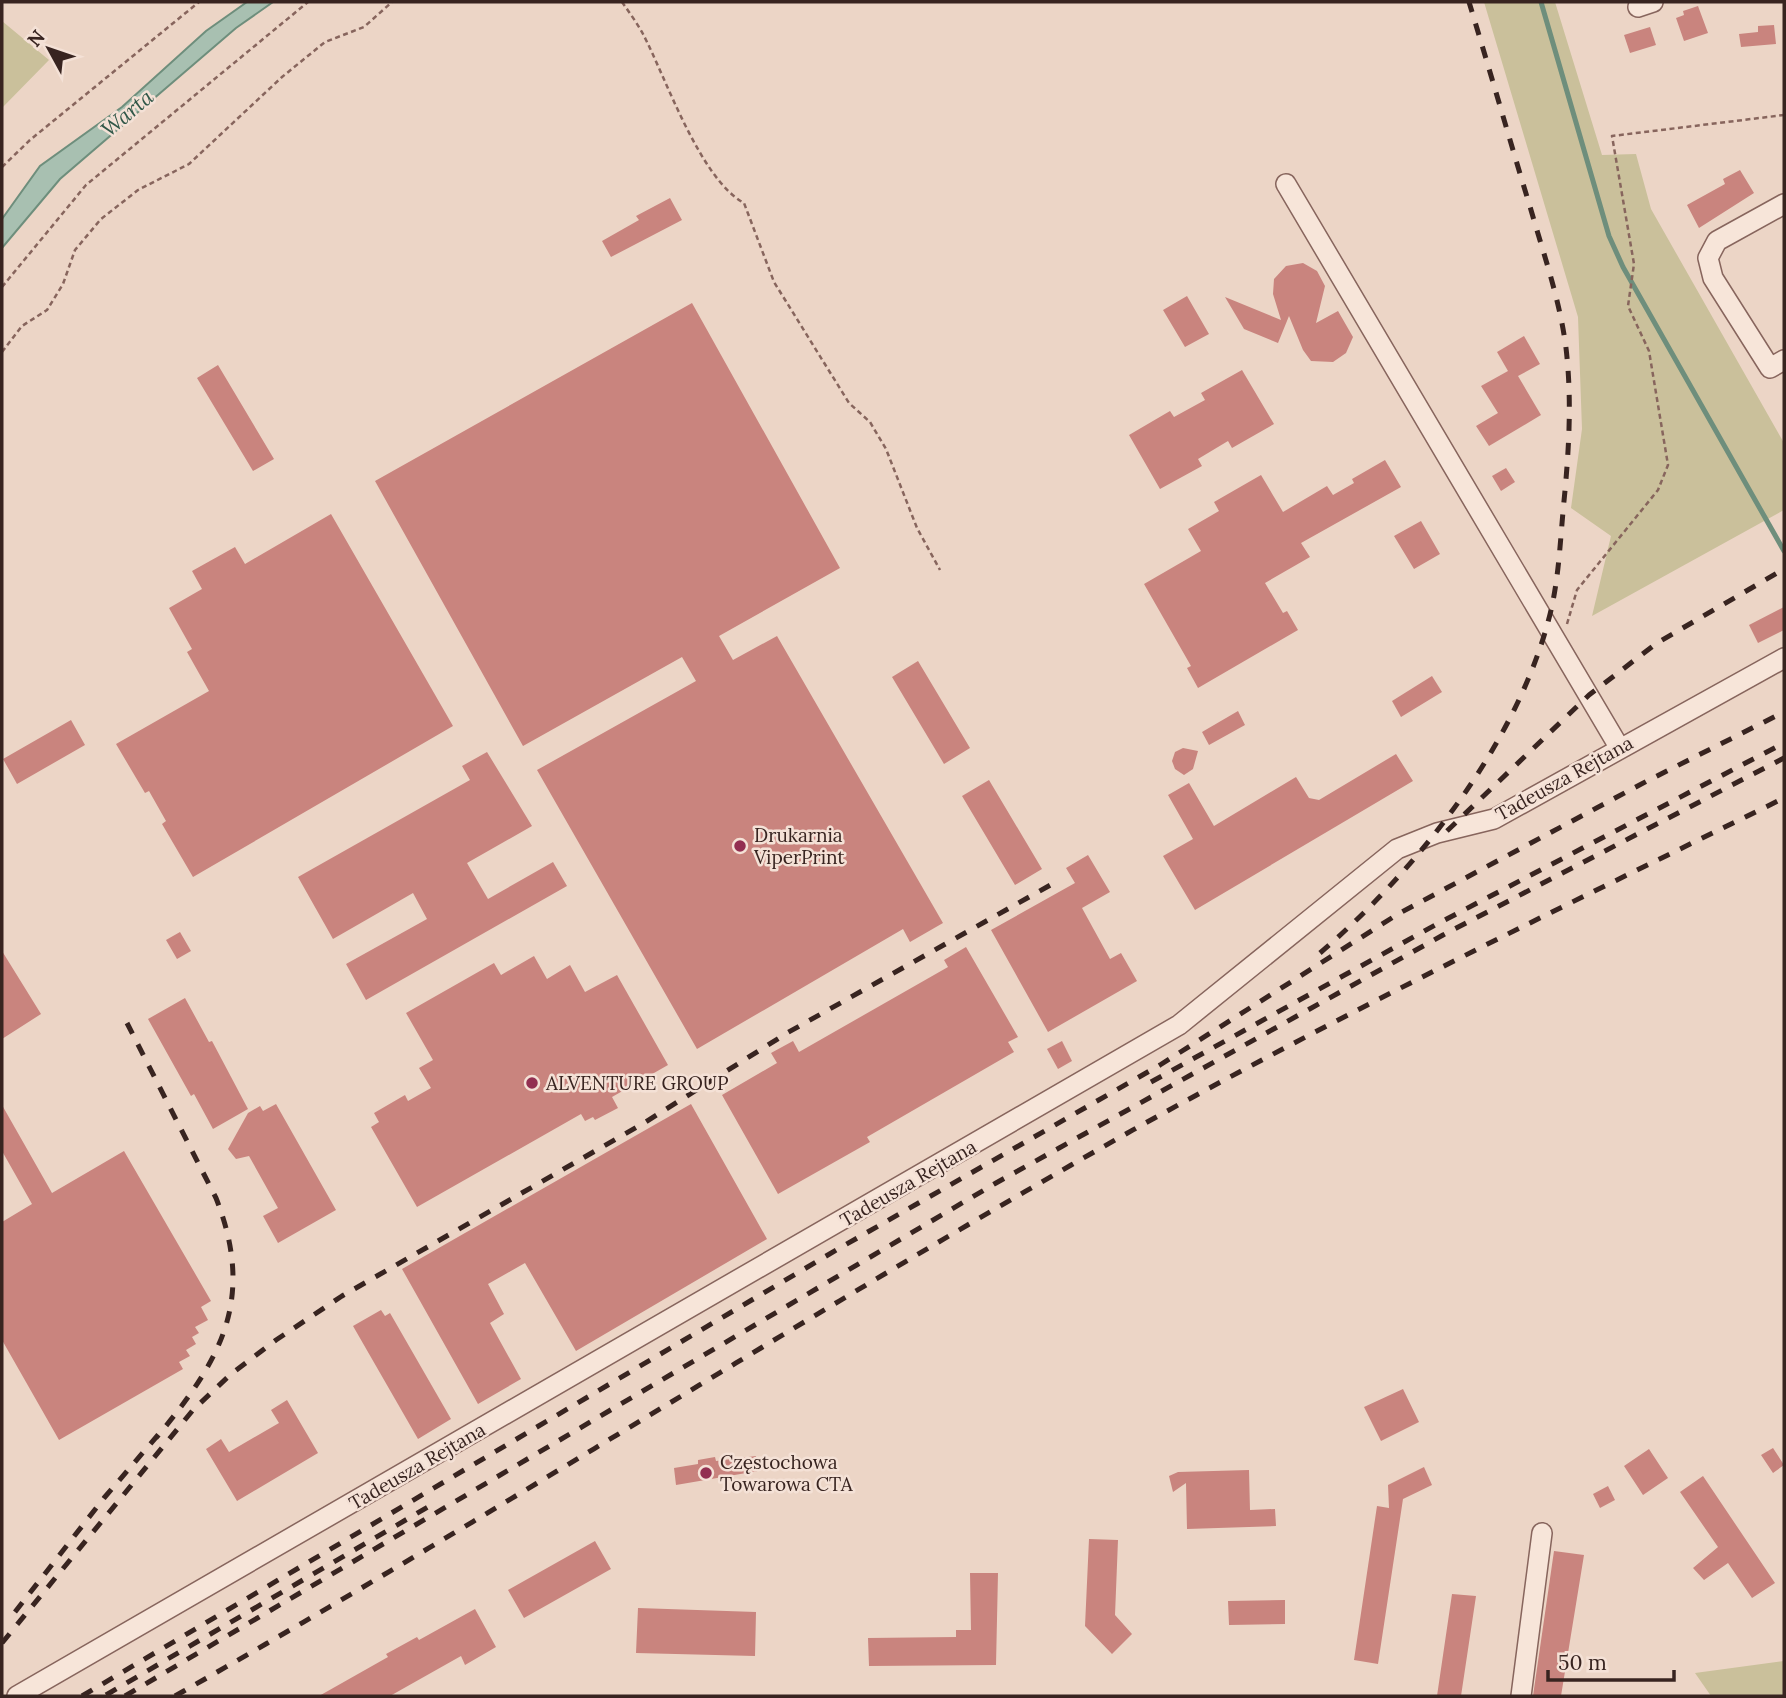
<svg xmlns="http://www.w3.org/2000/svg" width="1786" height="1698" font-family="Lora,serif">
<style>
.green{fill:#cac09b}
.water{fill:#a8c0b1;stroke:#6e8e7c;stroke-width:2}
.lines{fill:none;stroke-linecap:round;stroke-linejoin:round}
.stream{stroke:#6e8e7c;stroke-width:5}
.building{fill:#c9847e}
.minor-casing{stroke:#87655d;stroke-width:22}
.path{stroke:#87655d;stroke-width:2.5;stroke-dasharray:5 3.5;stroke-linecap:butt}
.minor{stroke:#f7e5d9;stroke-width:19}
.rail{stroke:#382420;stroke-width:5;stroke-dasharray:12 12;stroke-linecap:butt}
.poi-dot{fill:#932f51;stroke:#f4e1d6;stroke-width:2.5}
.labels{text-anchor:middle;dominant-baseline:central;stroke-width:5;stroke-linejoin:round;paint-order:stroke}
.street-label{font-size:19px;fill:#382420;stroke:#f4e1d6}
.poi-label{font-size:19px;fill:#382420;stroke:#f4e1d6;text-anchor:start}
.water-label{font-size:21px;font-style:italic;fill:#305748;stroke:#f4e1d6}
</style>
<rect width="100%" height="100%" fill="#ecd5c6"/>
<path class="green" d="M1484,2H1555L1602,155L1636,154L1651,209L1784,443V510L1592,616L1611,536L1571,508L1582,429L1578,317Z
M2,21L49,60L2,108Z
M1784,1661V1696H1711L1695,1673Z"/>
<path class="water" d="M247,2H273L236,28L60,179L2,248V219L40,166L122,107L206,31Z"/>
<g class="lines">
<path class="stream" d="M1541,2L1609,236L1623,267L1784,551"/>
</g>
<path class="building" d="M1698,6L1708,33L1684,41L1676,18L1684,15L1683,11Z
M1774,25L1776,44L1741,47L1739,34L1758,32V26Z
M1650,27L1656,45L1630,53L1624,35Z
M1740,170L1754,193L1699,228L1687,205L1725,184L1723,179Z
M670,198L682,220L611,257L602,241L639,220L636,216Z
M1303,263L1317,271L1325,286L1316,323L1338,311L1353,337L1346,353L1333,362L1311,361L1303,350L1289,316L1278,343L1244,329L1225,297L1281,320L1273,294L1274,279L1286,266Z
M1187,296L1209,334L1185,347L1163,310Z
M692,303L840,568L719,636L733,660L777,636L943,923L910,942L903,929L697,1049L537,770L696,681L682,657L523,746L375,481Z
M1524,336L1540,364L1518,376L1541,415L1489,446L1476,426L1498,413L1481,386L1508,371L1497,352Z
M218,365L274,459L253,471L197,378Z
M1242,370L1274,424L1232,448L1228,441L1198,459L1202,466L1160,489L1129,435L1170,411L1174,417L1205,400L1201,393Z
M1385,460L1401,487L1301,543L1310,557L1265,583L1283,613L1287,611L1298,630L1198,688L1187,668L1191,666L1144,584L1201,551L1188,529L1219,511L1214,502L1261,475L1283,512L1327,486L1333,495L1354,483L1352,479Z
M1506,468L1515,482L1501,491L1492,476Z
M331,514L453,726L193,877L162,824L166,821L149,791L145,793L116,744L209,691L187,652L192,649L169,608L202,589L192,571L235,547L245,564Z
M1421,521L1440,554L1414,569L1394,536Z
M1784,607V630L1758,643L1749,625Z
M918,661L970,748L944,764L892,677Z
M1432,676L1442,692L1401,717L1392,701Z
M1238,711L1245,725L1209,745L1202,732Z
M71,720L85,745L17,784L3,759Z
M1183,748L1198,751L1193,769L1184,775L1175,769L1172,761L1175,752Z
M487,752L532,826L467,863L488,899L553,862L567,886L366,1000L346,964L427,919L413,893L333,939L298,877L470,780L462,766Z
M1396,754L1413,781L1195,910L1163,856L1193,839L1168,795L1189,783L1214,826L1296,777L1309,798L1319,800Z
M989,780L1042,869L1015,885L962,796Z
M1088,855L1110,892L1082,908L1110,959L1121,953L1137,981L1048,1032L991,930L1075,883L1066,868Z
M180,932L191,951L177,959L166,940Z
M966,947L1018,1037L1008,1042L1014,1052L867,1137L870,1142L778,1194L722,1095L777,1063L771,1053L793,1041L799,1052L948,967L944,960Z
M2,951L41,1014L2,1039Z
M534,956L547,979L570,965L585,992L617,975L668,1065L612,1097L618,1108L595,1120L593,1117L585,1121L581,1114L417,1207L371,1127L379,1122L374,1113L405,1095L408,1101L431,1088L419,1068L433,1060L406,1013L494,963L501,975Z
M185,998L209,1042L212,1041L248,1109L213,1129L194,1094L191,1096L148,1019Z
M1062,1041L1072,1061L1058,1069L1047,1049Z
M276,1104L336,1210L278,1243L263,1216L278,1208L249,1156L236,1159L228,1149L248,1113L260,1106L263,1111Z
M691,1104L767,1239L576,1351L525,1263L488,1284L504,1314L490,1323L521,1379L478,1404L402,1269Z
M2,1105L52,1193L124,1151L211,1301L201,1307L208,1320L195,1327L199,1333L192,1337L196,1344L186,1350L190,1356L179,1362L183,1369L59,1440L2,1340V1222L32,1204L2,1151Z
M381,1310L385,1316L390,1313L451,1419L418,1439L353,1326Z
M1403,1389L1419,1422L1381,1441L1364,1407Z
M287,1400L318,1453L237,1501L206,1449L221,1439L229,1452L279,1423L271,1410Z
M1773,1448L1784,1465L1773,1473L1761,1455Z
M1649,1449L1668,1478L1643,1495L1624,1466Z
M756,1456L758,1471L676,1485L674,1468L698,1464V1460L715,1457L716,1461Z
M1424,1467L1432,1485L1403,1499L1378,1664L1354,1660L1377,1506L1389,1508L1388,1485Z
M1249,1470L1250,1510L1275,1509L1276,1526L1187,1529L1186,1483L1173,1492L1169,1476L1178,1472Z
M1703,1476L1775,1583L1752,1598L1728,1563L1704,1580L1693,1568L1718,1547L1680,1492Z
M1608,1486L1615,1500L1600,1508L1593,1494Z
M1089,1539L1118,1540L1115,1615L1132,1634L1112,1654L1085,1626Z
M595,1541L611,1569L524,1618L508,1590Z
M1554,1551L1584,1555L1561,1696H1533Z
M970,1573H998L996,1665L869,1666L868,1638L956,1637V1630H971Z
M1452,1594L1476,1596L1461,1696H1437Z
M1285,1600V1624L1229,1625L1228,1601Z
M638,1608L756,1612L755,1656L636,1653Z
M475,1609L496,1647L465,1665L461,1656L390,1696H319L388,1657L386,1654L417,1637L419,1640Z"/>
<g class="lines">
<g class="minor-casing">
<path id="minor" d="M1638,7L1653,2
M1286,184L1619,747
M1784,204L1717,241L1708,258L1713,278L1770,368L1784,360
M17,1696L1179,1025L1397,849L1437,833L1494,819L1784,658
M1521,1696L1542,1533"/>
</g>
<path class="path" d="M622,2C629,12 637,23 643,34C666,78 700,179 744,203L774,282L849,403L870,422L886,449L917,528L940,570
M2,167L30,140L199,2
M2,287L86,185L308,2
M2,352L22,326L47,310L63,284L75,250L101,219L138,190L189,164L282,77L325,42L364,27L392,2
M1567,624L1577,590L1658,490L1668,465L1649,351L1628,306L1634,264L1612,136L1784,115"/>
<use href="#minor" class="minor"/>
<path class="rail" d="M1447,831L1589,695L1657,643L1784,569
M1320,953C1417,870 1514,747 1548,622C1559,583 1560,541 1564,501C1569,450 1572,399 1566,348C1560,301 1544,255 1531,210C1510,141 1490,71 1469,2
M127,1023L216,1198C256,1300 221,1360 156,1438
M1151,1082L1437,924L1784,743
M15,1612L104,1498L158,1435
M2,1643L193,1410L231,1374L276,1340L342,1296L644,1123L787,1033L1054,883
M106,1695L433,1504
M82,1696L838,1249L1160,1065L1398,914L1647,781L1784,712
M125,1696L996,1183L1443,935L1784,758
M175,1696C500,1512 814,1309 1140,1126C1351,1009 1568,904 1784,798"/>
</g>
<g class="poi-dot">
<circle cx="740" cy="846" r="7"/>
<circle cx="532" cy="1083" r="7"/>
<circle cx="706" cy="1473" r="7"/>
</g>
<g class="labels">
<g class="street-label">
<text transform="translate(1564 778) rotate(-29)">Tadeusza Rejtana</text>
<text transform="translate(908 1183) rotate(-30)">Tadeusza Rejtana</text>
<text transform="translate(417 1466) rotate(-30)">Tadeusza Rejtana</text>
</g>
<g class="poi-label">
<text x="754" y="835">Drukarnia<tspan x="754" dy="22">ViperPrint</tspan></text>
<text x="546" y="1083">ALVENTURE GROUP</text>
<text x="720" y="1462">Częstochowa<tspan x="720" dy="22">Towarowa CTA</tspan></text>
</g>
<g class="water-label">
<text transform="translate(127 113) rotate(-40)">Warta</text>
</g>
</g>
<rect width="1786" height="1698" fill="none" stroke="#382420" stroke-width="7"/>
<g transform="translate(49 49) rotate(310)" stroke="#f4e1d6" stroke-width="5" paint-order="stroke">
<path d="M0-5L12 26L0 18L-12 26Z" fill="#382420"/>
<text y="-10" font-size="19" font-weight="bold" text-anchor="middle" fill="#382420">N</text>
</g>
<path d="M1548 1670v10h126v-10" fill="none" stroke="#382420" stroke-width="3.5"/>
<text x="1558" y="1670" font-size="21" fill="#382420" stroke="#f4e1d6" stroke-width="5" paint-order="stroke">50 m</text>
</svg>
